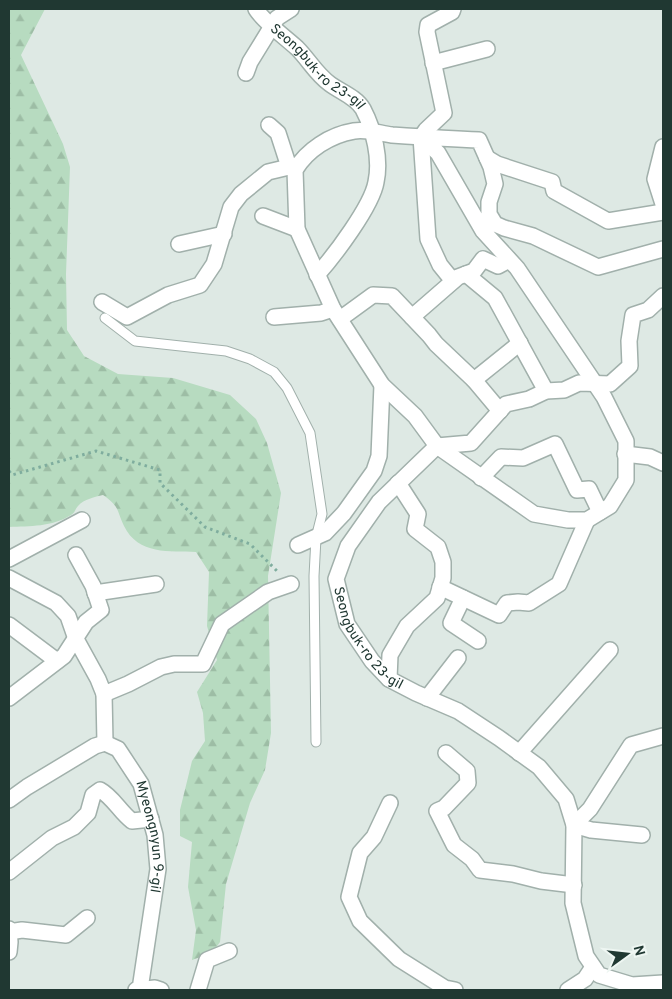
<svg xmlns="http://www.w3.org/2000/svg" width="672" height="999" font-family="Overpass,sans-serif">
<style>
.forest{fill:url(#forest-firs)}
.lines{fill:none;stroke-linecap:round;stroke-linejoin:round}
.service-casing{stroke:#a1b0ab;stroke-width:11}
.minor-casing{stroke:#a1b0ab;stroke-width:18}
.path{stroke:#7fad9e;stroke-width:3;stroke-dasharray:2.5 4;stroke-linecap:butt}
.service{stroke:#fff;stroke-width:9}
.minor{stroke:#fff;stroke-width:15}
.labels{text-anchor:middle;dominant-baseline:central;stroke-width:4;stroke-linejoin:round;paint-order:stroke}
.street-label{font-size:14px;fill:#203832;stroke:#eef6f2}
</style>
<defs>
<pattern id="forest-firs" width="22" height="20" patternUnits="userSpaceOnUse" patternTransform="scale(1.25)"><rect width="22" height="20" fill="#b7dbc0"/><path d="M5 1l3.5 6h-7zM16 11l3.5 6h-7z" fill="#9dbda5"/></pattern>
</defs>
<rect width="100%" height="100%" fill="#dee9e4"/>
<path class="forest" d="M9,9H45L21,55L63,144L70,167L66,274L67,330L84,356L118,374L173,378L230,395L256,419L267,443L281,493L268,576L271,733L265,770L250,803L226,884L220,942L212,953L192,960L196,930L188,887L192,842L180,836V810L192,761L205,741L203,713L197,692L217,660L207,626L209,572L196,552C170,551 138,555 124,526C116,509 120,507 103,495C95,497 84,499 78,506C75,509 75,513 71,515C52,527 30,526 9,527Z"/>
<g class="lines">
<g class="service-casing">
<path id="service" d="M105,318L135,341L226,351L250,359L274,372L287,388L310,433L322,514L316,538L314,576L316,742"/>
</g>
<g class="minor-casing">
<g id="minor">
<path id="s1" d="M256,9C262,20 286,38 297,48C309,60 316,74 330,84C341,92 356,97 363,109C374,130 381,159 376,182C372,206 334,256 317,275"/>
<path d="M433,63L487,49"/>
<path d="M246,73L250,62L277,18L291,9"/>
<path d="M269,125L278,133L289,167L295,170"/>
<path d="M421,137L438,153L483,231L517,268L604,397L626,441V480L610,506L587,520H568L534,514L437,446L415,416L382,385L333,309L297,229L295,170C307,150 330,135 354,131C367,129 378,133 392,135C421,137 450,139 479,140L491,167L495,184L489,202V214L495,224L504,228L533,236L598,267L663,249"/>
<path d="M421,137L426,130L444,113L427,32L428,25L452,12L453,9"/>
<path d="M421,137L428,239L440,265L453,281"/>
<path d="M663,147L655,179L663,204"/>
<path d="M487,158L497,164L552,182L554,191L608,221L663,212"/>
<path d="M263,216L297,229"/>
<path d="M179,244L224,234"/>
<path d="M466,274L495,298L546,391"/>
<path id="s2" d="M663,296L648,310L633,315L629,341L630,366L610,384L579,383L564,390L546,391L529,399L506,404L471,443L437,446L379,502L348,546L336,579L347,624L372,661L389,679L416,693L458,711L499,738L539,767L566,799L574,825L573,903L586,956L599,975L632,985L663,983"/>
<path d="M102,302L127,317L168,295L200,285L214,264L231,207L241,194L268,172L289,167"/>
<path d="M274,317L321,313L333,309"/>
<path d="M412,317L458,277L474,271L483,259L498,266L509,260"/>
<path d="M340,319L373,295L392,296L429,335L436,344L474,380L500,411"/>
<path d="M474,380L520,343"/>
<path d="M625,454L650,457L663,463"/>
<path d="M481,478L501,457L523,458L555,444L577,490L589,489L600,512"/>
<path d="M298,545L325,533L344,513L374,471L379,456L382,385"/>
<path d="M9,559L82,520"/>
<path d="M9,578L56,603L68,616L76,639L98,679L104,694L105,743"/>
<path d="M440,587L499,615L507,603L518,602L529,603L559,584L587,520"/>
<path d="M95,593L156,584"/>
<path d="M463,598L451,623L478,641"/>
<path d="M9,625L57,661"/>
<path d="M389,679L390,655L407,626L437,598L443,578V562L438,547L415,529L418,514L398,483"/>
<path d="M104,694L128,684L161,667L174,664H203L222,624L268,592L291,584"/>
<path d="M9,698L64,656L86,622L101,610L93,586L76,555"/>
<path d="M427,698L458,658"/>
<path id="s3" d="M105,743L118,749L141,784L155,835L158,869L140,989"/>
<path d="M446,753L467,771L468,783L444,808L437,811L454,845L472,859L480,870L513,874L541,881L574,885"/>
<path d="M519,753L610,650"/>
<path d="M9,800L27,787L95,746L105,743"/>
<path d="M390,803L374,837L360,853L349,897L360,921L399,959L445,988L455,990"/>
<path d="M642,835L591,830L574,825L590,809L631,745L663,736"/>
<path d="M9,872L52,838L74,827L88,813L93,795L100,790C113,797 120,812 132,821L151,819"/>
<path d="M9,929L10,942L9,952"/>
<path d="M9,932L22,930L66,935L87,918"/>
<path d="M136,990L155,988L161,990"/>
<path d="M198,990L207,960L229,951"/>
<path d="M568,990L585,979L593,967"/>
</g>
</g>
<path class="path" d="M9,471L12,475L96,451L160,470V483L205,527L250,544L278,572"/>
<use href="#service" class="service"/>
<use href="#minor" class="minor"/>
</g>
<g class="labels">
<g class="street-label">
<text stroke="none"><textPath href="#s1" startOffset="85">Seongbuk-ro 23-gil</textPath></text>
<text stroke="none"><textPath href="#s2" startOffset="548">Seongbuk-ro 23-gil</textPath></text>
<text stroke="none"><textPath href="#s3" startOffset="110">Myeongnyun 9-gil</textPath></text>
</g>
</g>
<rect width="672" height="999" fill="none" stroke="#203832" stroke-width="20"/>
<g transform="translate(627 954) rotate(75)" stroke="#eef6f2" stroke-width="4" paint-order="stroke">
<path d="M0-4L9 19L0 12L-9 19Z" fill="#203832"/>
<text y="-8" font-size="14" font-weight="bold" text-anchor="middle" fill="#203832">N</text>
</g>
</svg>
